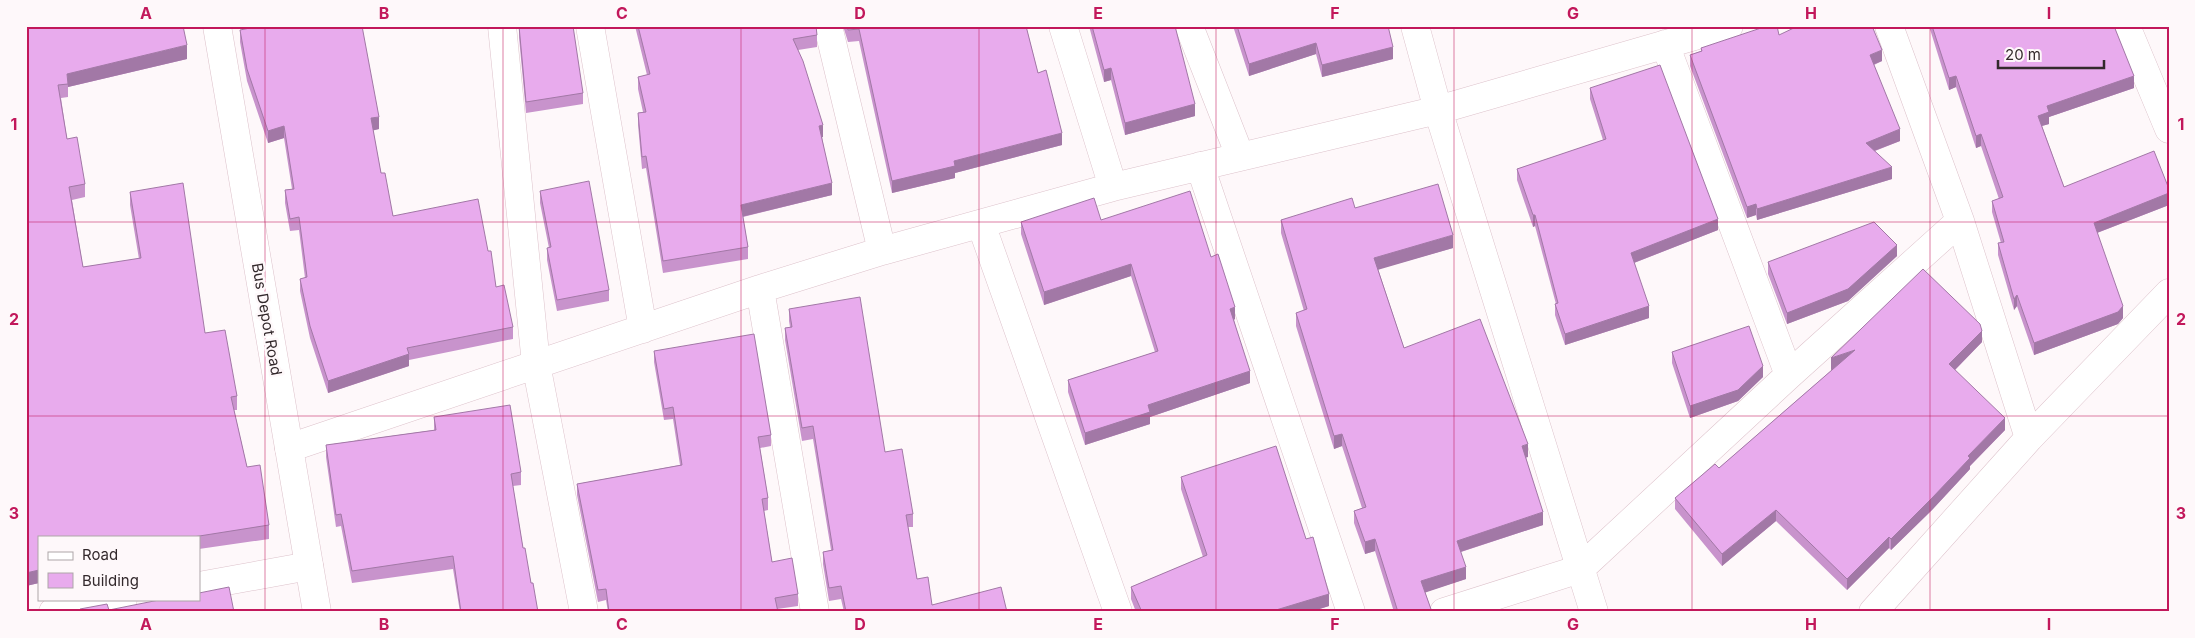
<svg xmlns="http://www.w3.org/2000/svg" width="2195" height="638" font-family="Inter,sans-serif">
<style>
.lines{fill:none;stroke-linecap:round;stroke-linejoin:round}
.street-casing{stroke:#ddc2cb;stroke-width:29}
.secondary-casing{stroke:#ddc2cb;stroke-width:29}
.street{stroke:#fff;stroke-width:28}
.secondary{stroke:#fff;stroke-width:28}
.wall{fill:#c893cc}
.shaded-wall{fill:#a278a6}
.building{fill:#e8abed;stroke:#a278a6}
.grid{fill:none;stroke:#c2185b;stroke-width:1;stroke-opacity:0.55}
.labels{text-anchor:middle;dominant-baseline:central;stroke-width:5;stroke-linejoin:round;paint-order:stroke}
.street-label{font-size:15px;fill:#33292c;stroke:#fef8fa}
.neatline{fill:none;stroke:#c2185b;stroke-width:2}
.grid-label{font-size:16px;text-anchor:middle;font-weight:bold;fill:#c2185b}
</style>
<rect width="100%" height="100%" fill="#fef8fa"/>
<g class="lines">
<g class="street-casing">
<path id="street" d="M502,26L536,364L584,612
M590,26L643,329
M828,26L882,251
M1063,26L1113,187
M1189,26L1240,156
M1415,26L1438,110L1594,612
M1889,26L1960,221L2029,438
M2126,26L2169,129
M1665,44L1789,375
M1200,166L1351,612
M981,224L1118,612
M760,289L815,612
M289,448L760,289L882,251L1113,187L1438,110L1729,26
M199,586L309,566
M53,612L123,599
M1444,612L1580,569L1789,375L1960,221
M1873,612L2029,438L2169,293"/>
</g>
<g class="secondary-casing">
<path id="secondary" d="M217,26L317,612"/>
</g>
<use href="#street" class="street"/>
<use href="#secondary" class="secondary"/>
</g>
<path class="wall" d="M519,26L583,93V104L526,113L519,37Z
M635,26H816L817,35V47L798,50L823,137H822L832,195L743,217L748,247V259L663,273L646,168L642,169L638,125V113L643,112L638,89V77L647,75Z
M843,26H1026L1038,73L1062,145L955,173V178L892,193L859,41L848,42Z
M1089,26H1175L1195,116L1125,135L1111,80L1104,82Z
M1233,26H1388L1393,59L1322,77L1316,54L1249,76Z
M1929,26H2114L2134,88L2049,117V124L2042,126L2064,187L2169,189V205L2097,233L2123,318L2118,324L2034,355L2017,306L2014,310L1998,255V243H2001L1992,212V201L1999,199L1981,146L1976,148L1956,87L1949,90Z
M26,28L187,59L68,87V97L61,98L67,139L85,184V197L72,200L83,267L139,259L130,205V192L237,396V410H234L247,467L269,525V539L199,549V537H39V583L26,586Z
M240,30L379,129L373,130L381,173L393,216L488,251L496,287L513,327V339L409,360V366L328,393L310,338L300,291V279L305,278L299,230L290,231L285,203V190L292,189L284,138L268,143L247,81L240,42Z
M1779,35L1882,61L1874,65L1900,141L1875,151L1892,179L1757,220L1756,215L1747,218L1690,66V55L1701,51V48Z
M1590,88L1718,230L1634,263L1649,318L1565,345L1555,315V304H1556L1535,226L1533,227L1517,180V169L1603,140L1590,99Z
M540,191L609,290V301L557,311L547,260V248H549L540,203Z
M1355,208L1453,248L1378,269L1404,348L1528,457H1526L1543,525L1461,552L1466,579L1425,592L1432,612H1394L1375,551L1365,554L1354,523V511L1362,508L1342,446L1334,449L1296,326V313L1304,311L1281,233V220Z
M1101,220L1211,257L1235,319L1234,320L1250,383L1150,417V424L1085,445L1068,392V380L1155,352L1131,276L1044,305L1021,234V222Z
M1897,256L1848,301L1787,324L1768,274V262Z
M789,309L885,452L913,514V527H908L917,579L932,605L1007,612H844L841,599L829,601L823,564V552L831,550L813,439L802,441L785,340V328L790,327L789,321Z
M1982,342L1955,370L2005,430L1970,466V469L1932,510L1891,550L1889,548L1847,590L1776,521L1722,566L1675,509V498L1719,468L1833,369L1831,370V358Z
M654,351L771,435V446L760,448L768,498V510L764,511L772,562L798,594V606L777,609L778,612H608L606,600L598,602L577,495V484L680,465L673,419L664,420L654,362Z
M1672,352L1763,377L1738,401L1690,418L1672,363Z
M434,417L521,472V485L513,486L523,548L538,612H460L453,569L352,583L341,526L336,527L326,457V445L434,430Z
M1181,477L1306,539L1329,606L1310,612H1136L1131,599V587L1203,557L1181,489Z"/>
<path class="shaded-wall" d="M1316,43V54L1249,76V64Z
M187,45V59L68,87L67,74Z
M1393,47V59L1322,77V65Z
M1882,50V61L1870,66V55Z
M1111,68V80L1104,82V70Z
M1956,76V87L1949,90V78Z
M2134,76V88L2049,117V124L2038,127V116L2047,106Z
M1195,104V116L1125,135V123Z
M379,117V129L371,131V118Z
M823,125V137L819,138V126Z
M284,126V138L268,143V131Z
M1900,129V141L1866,154V143Z
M1062,133V145L955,173V178L892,193V181L954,161Z
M1981,134V146L1976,148V136Z
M1892,167V179L1757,220V209Z
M832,183V195L741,217V205Z
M2169,193V205L2094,234V223Z
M1756,204V215L1747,218V207Z
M1533,215H1535V226L1533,227Z
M1718,219V230L1631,264V253Z
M1453,235V248L1374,271V258Z
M1897,245V256L1848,301L1787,324V313Z
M1131,264V276L1044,305V292Z
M2017,295V306L2014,310V299Z
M1649,306V318L1565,345V334Z
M2123,306V318L2118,324L2034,355V343Z
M1235,307V319L1230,321V309Z
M1982,331V342L1949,376V364Z
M1855,350V362L1831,370V358Z
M409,354V366L328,393V381Z
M1763,366V377L1738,401L1690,418V406Z
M1250,371V383L1150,417V424L1085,445V433L1148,405Z
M2005,418V430L1970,466V469L1932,510L1891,550V539L1968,456Z
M1342,434V446L1334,449V436Z
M1528,444V457L1522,459V446Z
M1776,510V521L1722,566V554Z
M1543,512V525L1457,553V541Z
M1889,537V548L1847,590V579Z
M1375,539V551L1365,554V542Z
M1466,567V579L1421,594V581Z
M39,570V583L26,586V573Z
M1329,594V606L1310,612H1276V610Z"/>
<path class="building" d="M37,26H183L187,45L67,74L68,84L58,85L67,139L77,137L85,184L69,187L83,267L141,258L130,192L183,183L205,333L225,330L237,396L231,397L247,467L260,465L269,525L193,537H39V570L26,573V28Z
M260,26H362L379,117L371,118L381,173H385L393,216L478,199L488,251H491L496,287L504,285L513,327L407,348L409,354L328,381L310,326L300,279L307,277L299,217L290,219L285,190L294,189L284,126L268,131L247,69L240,30Z
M519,26H573L583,93L526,102Z
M638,26H816L817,35L793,39L803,61L823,125L819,126L832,183L741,205L748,247L663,261L646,156L642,157L638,113L646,112L638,77L650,74Z
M847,26H1026L1038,73L1046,70L1062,133L954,161L955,166L892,181L859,29L848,30Z
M1092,26H1175L1195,104L1125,123L1111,68L1104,70Z
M1237,26H1388L1393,47L1322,65L1316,43L1249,64Z
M1767,26H1777L1779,35L1798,26H1872L1882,50L1870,55L1900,129L1866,143L1892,167L1757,209L1756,204L1747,207L1690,55L1702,51L1701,48Z
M1932,26H2114L2134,76L2047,106L2049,112L2038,116L2064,187L2154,151L2169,189V193L2094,223L2123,306L2118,312L2034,343L2017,295L2014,299L1998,243L2004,242L1992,201L2003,197L1981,134L1976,136L1956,76L1949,78Z
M1660,65L1718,219L1631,253L1649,306L1565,334L1555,304L1558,303L1535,215H1533L1517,169L1606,139L1590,88Z
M589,181L609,290L557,300L547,248L551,247L540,191Z
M1438,184L1453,235L1374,258L1404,348L1480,319L1528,444L1522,446L1543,512L1457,541L1466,567L1421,581L1432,612H1398L1375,539L1365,542L1354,511L1366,507L1342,434L1334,436L1296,313L1307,309L1281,220L1352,198L1355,208Z
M1190,191L1211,257L1218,254L1235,307L1230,309L1250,371L1148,405L1150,412L1085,433L1068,380L1158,351L1131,264L1044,292L1021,222L1094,198L1101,220Z
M1874,222L1897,245L1848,289L1787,313L1768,262Z
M1923,269L1980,324L1982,331L1949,364L2005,418L1968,456L1970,458L1932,498L1891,539L1889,537L1847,579L1776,510L1722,554L1675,498L1715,464L1719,468L1855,350L1831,358Z
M860,297L885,452L902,449L913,514L906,515L917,579L928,577L932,605L1001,587L1007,612H846L841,586L829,588L823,552L833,550L813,426L802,428L785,328L792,327L789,309Z
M1749,326L1763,366L1738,390L1690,406L1672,352Z
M754,334L771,435L758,437L768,498L762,499L772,562L792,558L798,594L775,598L778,612H609L606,589L598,590L577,484L682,465L673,407L664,409L654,351Z
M510,405L521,472L511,474L523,548H525L531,583H533L538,612H461L453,556L352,571L341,514L336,515L326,445L436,430L434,417Z
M1276,446L1306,539L1313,537L1329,594L1276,610V612H1142L1131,587L1207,555L1181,477Z
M229,587L234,612H81L80,609L107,604L109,610L164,599H199V593Z"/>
<path class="grid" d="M265,26V612M503,26V612M741,26V612M979,26V612M1216,26V612M1454,26V612M1692,26V612M1930,26V612M26,222H2169M26,416H2169"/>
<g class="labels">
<g class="street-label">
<text transform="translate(267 319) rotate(80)">Bus Depot Road</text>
</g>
</g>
<rect width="2195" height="638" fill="none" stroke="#fef8fa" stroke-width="55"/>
<rect x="38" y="536" width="162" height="65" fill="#fef8fa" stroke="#ada5a8"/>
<rect x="48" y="552" width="25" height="8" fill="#ffffff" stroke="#ada5a8"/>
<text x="82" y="560" font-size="15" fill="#33292c">Road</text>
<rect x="48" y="573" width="25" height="15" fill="#e8abed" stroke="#ada5a8"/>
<text x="82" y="586" font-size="15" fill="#33292c">Building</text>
<path d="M1998 60v8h106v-8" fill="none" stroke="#33292c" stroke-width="2.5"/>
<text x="2005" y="60" font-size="15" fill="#33292c" stroke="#fef8fa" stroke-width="4" paint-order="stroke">20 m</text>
<rect x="28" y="28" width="2140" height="582" class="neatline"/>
<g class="grid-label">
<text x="146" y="19">A</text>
<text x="384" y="19">B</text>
<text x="622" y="19">C</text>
<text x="860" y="19">D</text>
<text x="1098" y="19">E</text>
<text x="1335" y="19">F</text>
<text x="1573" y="19">G</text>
<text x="1811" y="19">H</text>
<text x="2049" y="19">I</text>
<text x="14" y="130">1</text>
<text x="2181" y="130">1</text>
<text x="14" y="325">2</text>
<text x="2181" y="325">2</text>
<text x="14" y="519">3</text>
<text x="2181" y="519">3</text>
<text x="146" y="630">A</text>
<text x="384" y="630">B</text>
<text x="622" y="630">C</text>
<text x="860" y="630">D</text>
<text x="1098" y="630">E</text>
<text x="1335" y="630">F</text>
<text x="1573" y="630">G</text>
<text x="1811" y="630">H</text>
<text x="2049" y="630">I</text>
</g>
</svg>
